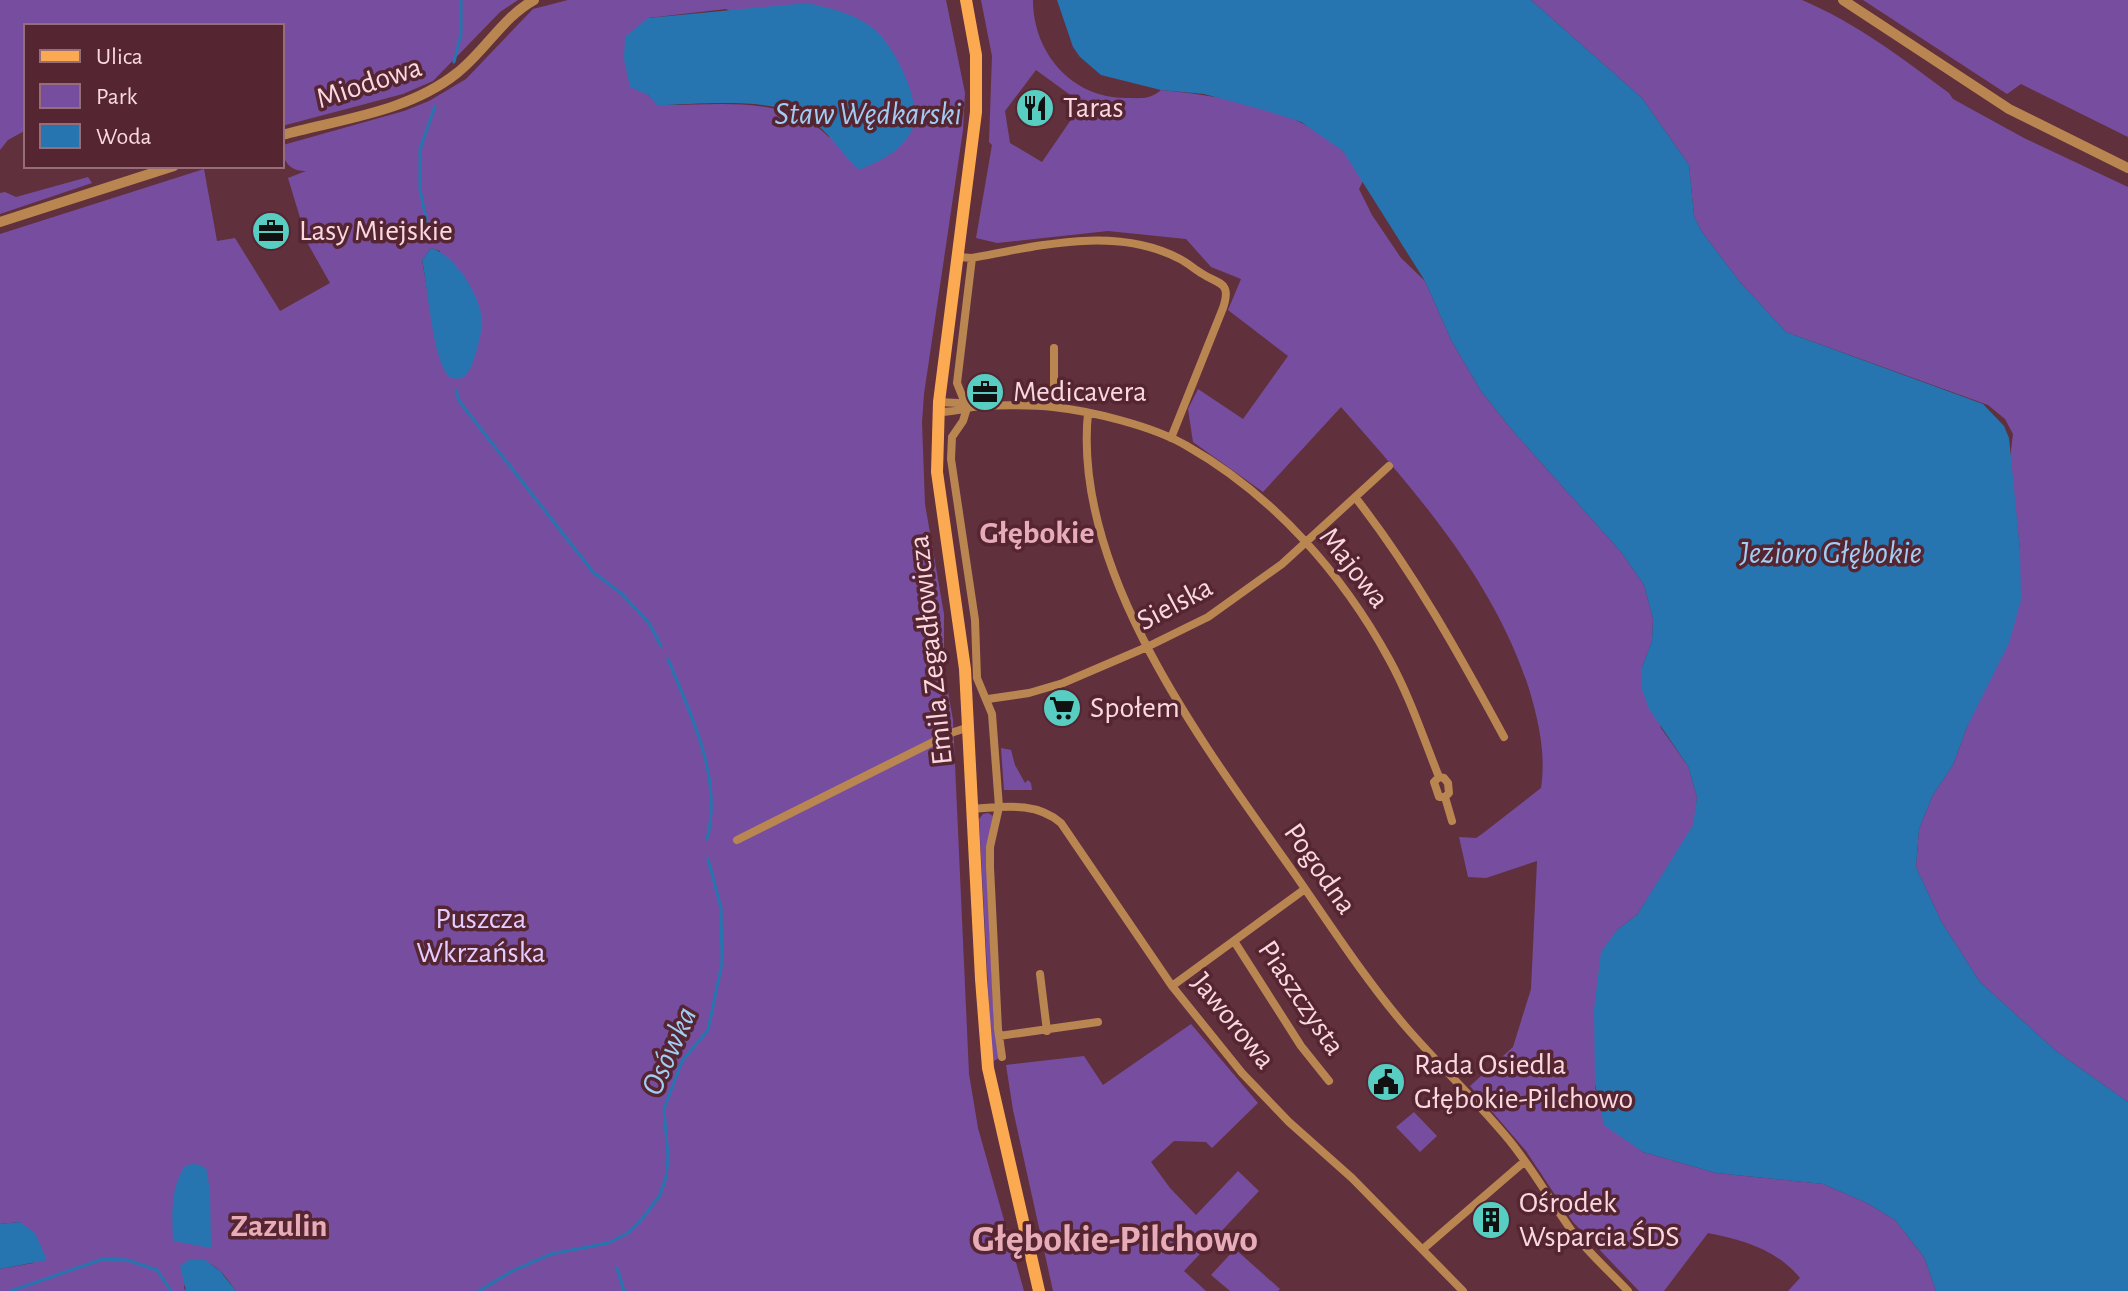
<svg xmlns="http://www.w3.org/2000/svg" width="2128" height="1291" font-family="'Alegreya Sans',sans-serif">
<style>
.green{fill:#774e9f;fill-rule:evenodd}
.water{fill:#2775b0}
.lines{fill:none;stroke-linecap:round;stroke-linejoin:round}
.stream{stroke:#2775b0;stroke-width:3}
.minor{stroke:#b98652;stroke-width:8}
.tertiary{stroke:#b98652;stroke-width:10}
.secondary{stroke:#fcaa52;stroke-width:12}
.labels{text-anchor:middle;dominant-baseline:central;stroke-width:7;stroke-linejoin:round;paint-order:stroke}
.street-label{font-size:30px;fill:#f9d9df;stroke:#552532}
.poi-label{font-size:30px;fill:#f9d9df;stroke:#552532;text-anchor:start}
.park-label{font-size:30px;fill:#e3cdfe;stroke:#552532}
.water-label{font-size:32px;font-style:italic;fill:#a1cdf3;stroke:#552532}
.neighbourhood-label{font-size:32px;font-weight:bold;fill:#e8acb8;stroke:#552532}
.district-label{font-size:38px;font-weight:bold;fill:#e8acb8;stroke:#552532}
</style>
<rect width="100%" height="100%" fill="#60303c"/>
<path class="green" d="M0,0H518L500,12L433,81L403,94L282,126V26H26V130L8,140L0,150Z
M568,0H946L965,93L963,130L924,394L922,422L925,504L944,614V669L953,720L969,1074L978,1128L1024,1291H236C222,1272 214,1259 189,1260L184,1288L186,1291H0V1269L33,1263L20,1222L0,1224V234L204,169L217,241L235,238L280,311L330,283L308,244L288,178L306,171C290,172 281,160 283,145L404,111L429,101L466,79L533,9ZM726,9L913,105L829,137C784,93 715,106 658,105L648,95V18ZM431,248L440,251L436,342L422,260Z
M981,0H1033C1033,53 1072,98 1126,98C1140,98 1150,100 1161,90C1222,96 1294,107 1342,150C1350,158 1357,171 1363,181L1359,189L1372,215L1401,258L1425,281L1451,340L1481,391L1512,430L1621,552L1644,585L1653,619L1652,641L1642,667L1661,728L1688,766L1697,797L1694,825L1637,915L1617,930L1596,1049L1595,1084L1597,1103L1630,1142L1643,1152L1716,1173L1823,1184L1867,1203L1895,1220L1924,1257L1936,1291H1788L1800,1278C1776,1249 1743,1240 1708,1233L1664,1291H1639L1573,1222L1526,1151L1470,1086L1513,1047L1531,989L1537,861L1486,878L1468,877L1459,837L1476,838L1482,834L1541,788C1546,755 1539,723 1530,692C1495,581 1417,493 1341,407L1263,492L1193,442L1188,409L1198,389L1243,419L1288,356L1228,310L1241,279L1211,267L1186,239L1108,231L997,243L976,238L992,145L989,142L992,56ZM1036,70L1069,94L1065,100L1077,111L1042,162L1010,143L1005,111Z
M1531,0H1802C1856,23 1902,58 1949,93L1953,99L2024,138L2128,187V1102L2056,1051L1980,982L1941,921L1916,867L1919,829L1933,795L1953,765L1967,727L2020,550L2010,459L2013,434L2005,419L1988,405L1786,332L1740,282L1702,232L1694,216L1689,165L1642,98Z
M1863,0H2128V137L2021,84L2007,94Z
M88,177L92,183L0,214V193L5,192L16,197Z
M1001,748L1011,750L1015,765L1025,783L1028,780L1031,783L1032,790H1004Z
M988,813L993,816L986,852L994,1026L999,1058L992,1062L979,819L983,814Z
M1191,1024L1258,1103L1212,1148L1206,1142L1174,1141L1151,1162L1170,1188L1196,1215L1238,1171L1259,1191L1184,1271L1206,1291H1053L1013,1110L1006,1065L1084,1056L1103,1085Z
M1414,1112L1437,1136L1420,1152L1396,1127Z
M1235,1249L1280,1289L1278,1291H1230L1211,1275Z"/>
<path class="water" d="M1057,0H1531L1642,98L1689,165L1694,216L1702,232L1740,282L1786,332L1983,404L2004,426L2009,438L2020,550L2021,600L2009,643L1967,727L1953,765L1933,795L1919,829L1916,867L1941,921L1980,982L2056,1051L2128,1102V1291H1936L1924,1257L1895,1220L1867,1203L1823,1184L1716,1173L1643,1152L1604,1125L1595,1084L1594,1009L1601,952L1617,930L1637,915L1693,825L1697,797L1688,766L1649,709L1642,689V667L1652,641L1653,619L1644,585L1621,552L1512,430L1481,391L1451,340L1425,281L1343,151L1301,122L1267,111L1204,94L1161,90L1101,75L1080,57L1073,47Z
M807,3C832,9 855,13 875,30C895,47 924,105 912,130C901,152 880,161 859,170C843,156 833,137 816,124C778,94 703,105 657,105L648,95L630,87L624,59L625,37L648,18Z
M431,248C455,255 481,296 482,321C482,333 474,367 466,375C461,380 455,379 449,377C432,358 428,287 422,260Z
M196,1164L206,1168L210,1190L211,1248L173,1241C172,1215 170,1186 186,1165Z
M20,1222L35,1233L47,1260L0,1269V1224Z
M204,1259L220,1271L236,1291H186L180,1266L189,1260Z"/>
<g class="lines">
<path class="stream" d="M454,62L461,34V0
M430,239L420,189V149L435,106
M456,390L459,401L593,572L622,594L649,623L661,646
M668,659C691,716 723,777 707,839
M617,1268L624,1291
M11,1291L103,1259L127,1260L157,1270L171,1291
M479,1291L512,1271L551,1254L608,1243L628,1233L642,1219L660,1195L666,1177L668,1157L664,1109L682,1061L708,1030L722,963L721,908L708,859"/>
<path class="minor" d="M958,257L972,258C1038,246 1116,225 1180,259C1188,263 1194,269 1201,273C1219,285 1232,281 1223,308L1171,438
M972,258L957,383L967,408L963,421L952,437L951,459L975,620L977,678L992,714L999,807L990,847V867L998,1029L1002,1057
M1054,348V407
M939,402L958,403L967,408
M938,412C950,412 957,411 968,408C983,404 1036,405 1053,407C1091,411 1153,426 1187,446C1273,495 1342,573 1389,659C1410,697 1423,737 1439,777
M1088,413C1072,572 1205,747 1292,870C1329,923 1364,978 1406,1027C1438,1064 1473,1097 1504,1134C1531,1165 1550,1201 1574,1234C1590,1254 1610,1272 1628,1291
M1355,497C1413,571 1459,654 1504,737
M988,699L1029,693L1063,683L1147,647L1208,617L1282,564L1389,466
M1445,797L1449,793L1448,783L1444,778L1439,777L1434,782L1439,797H1445L1452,821
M972,809C1004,807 1035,801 1061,823L1172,986L1242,1073L1289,1122L1352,1178L1463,1291
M737,840L951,733L969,727
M1234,941L1301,1046L1329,1081
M1040,974L1047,1031
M1172,986L1305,889
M999,1036L1098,1022
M1423,1249L1525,1161"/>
<path class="tertiary" d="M1843,0L2009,109L2128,168
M282,135C341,119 408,112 457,73C485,51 503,17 534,0
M0,222L174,166"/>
<path class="secondary" d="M966,0L976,55V112L939,402L937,472L965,669L981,979L988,1068L1039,1291"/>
</g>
<defs>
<g id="restaurant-disc" transform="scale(2)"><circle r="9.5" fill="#57cec1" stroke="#552532"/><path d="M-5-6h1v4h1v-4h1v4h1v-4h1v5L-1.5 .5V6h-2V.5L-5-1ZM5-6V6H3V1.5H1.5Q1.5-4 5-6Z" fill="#111"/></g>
<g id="office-disc" transform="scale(2)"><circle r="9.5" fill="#57cec1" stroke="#552532"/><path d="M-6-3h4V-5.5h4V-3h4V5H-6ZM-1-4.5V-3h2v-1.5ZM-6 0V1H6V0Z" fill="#111"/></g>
<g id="supermarket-disc" transform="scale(2)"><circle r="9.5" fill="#57cec1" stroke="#552532"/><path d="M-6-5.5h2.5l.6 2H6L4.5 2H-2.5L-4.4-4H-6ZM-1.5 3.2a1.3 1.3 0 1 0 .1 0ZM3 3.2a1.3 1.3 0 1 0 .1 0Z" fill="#111"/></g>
<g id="civic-disc" transform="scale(2)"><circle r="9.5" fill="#57cec1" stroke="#552532"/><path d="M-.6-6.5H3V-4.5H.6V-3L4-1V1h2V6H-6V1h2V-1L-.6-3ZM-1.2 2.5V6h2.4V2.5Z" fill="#111"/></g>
<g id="building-disc" transform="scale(2)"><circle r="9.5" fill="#57cec1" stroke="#552532"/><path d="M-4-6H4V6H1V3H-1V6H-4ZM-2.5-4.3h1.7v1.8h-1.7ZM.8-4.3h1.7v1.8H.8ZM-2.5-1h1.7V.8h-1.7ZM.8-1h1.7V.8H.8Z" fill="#111"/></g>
</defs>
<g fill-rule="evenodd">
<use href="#restaurant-disc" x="1035" y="108"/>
<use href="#office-disc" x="271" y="231"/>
<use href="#office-disc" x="985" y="392"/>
<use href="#supermarket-disc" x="1062" y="708"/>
<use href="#civic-disc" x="1386" y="1082"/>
<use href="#building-disc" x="1491" y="1220"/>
</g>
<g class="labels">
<g class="street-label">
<text transform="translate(369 83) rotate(-18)">Miodowa</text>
<text transform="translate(1354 568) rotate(52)">Majowa</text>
<text transform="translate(1175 604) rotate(-28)">Sielska</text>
<text transform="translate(931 650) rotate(-96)">Emila Zegadłowicza</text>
<text transform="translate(1320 869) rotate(55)">Pogodna</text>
<text transform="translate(1301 998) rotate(56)">Piaszczysta</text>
<text transform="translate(1233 1021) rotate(51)">Jaworowa</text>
</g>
<g class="poi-label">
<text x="1063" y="108">Taras</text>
<text x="299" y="231">Lasy Miejskie</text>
<text x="1013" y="392">Medicavera</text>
<text x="1090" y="708">Społem</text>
<text x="1414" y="1065">Rada Osiedla<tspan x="1414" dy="34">Głębokie-Pilchowo</tspan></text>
<text x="1519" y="1203">Ośrodek<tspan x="1519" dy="34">Wsparcia ŚDS</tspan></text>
</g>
<g class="park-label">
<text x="481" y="919">Puszcza<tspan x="481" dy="34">Wkrzańska</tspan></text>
</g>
<g class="water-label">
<text x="868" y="114">Staw Wędkarski</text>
<text x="1831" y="553">Jezioro Głębokie</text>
<text transform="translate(669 1051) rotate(-66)">Osówka</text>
</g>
<g class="neighbourhood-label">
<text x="1037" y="533">Głębokie</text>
<text x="279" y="1226">Zazulin</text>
</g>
<g class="district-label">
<text x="1115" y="1240">Głębokie-Pilchowo</text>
</g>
</g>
<rect x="24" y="24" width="260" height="144" fill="#552532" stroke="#976d77" stroke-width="2"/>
<rect x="40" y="50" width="40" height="12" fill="#fcaa52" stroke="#976d77" stroke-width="2"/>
<text x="96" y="64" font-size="24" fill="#f9d9df">Ulica</text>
<rect x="40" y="84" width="40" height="24" fill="#774e9f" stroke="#976d77" stroke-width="2"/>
<text x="96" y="104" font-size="24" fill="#f9d9df">Park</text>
<rect x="40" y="124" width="40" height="24" fill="#2775b0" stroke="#976d77" stroke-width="2"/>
<text x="96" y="144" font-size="24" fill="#f9d9df">Woda</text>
</svg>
